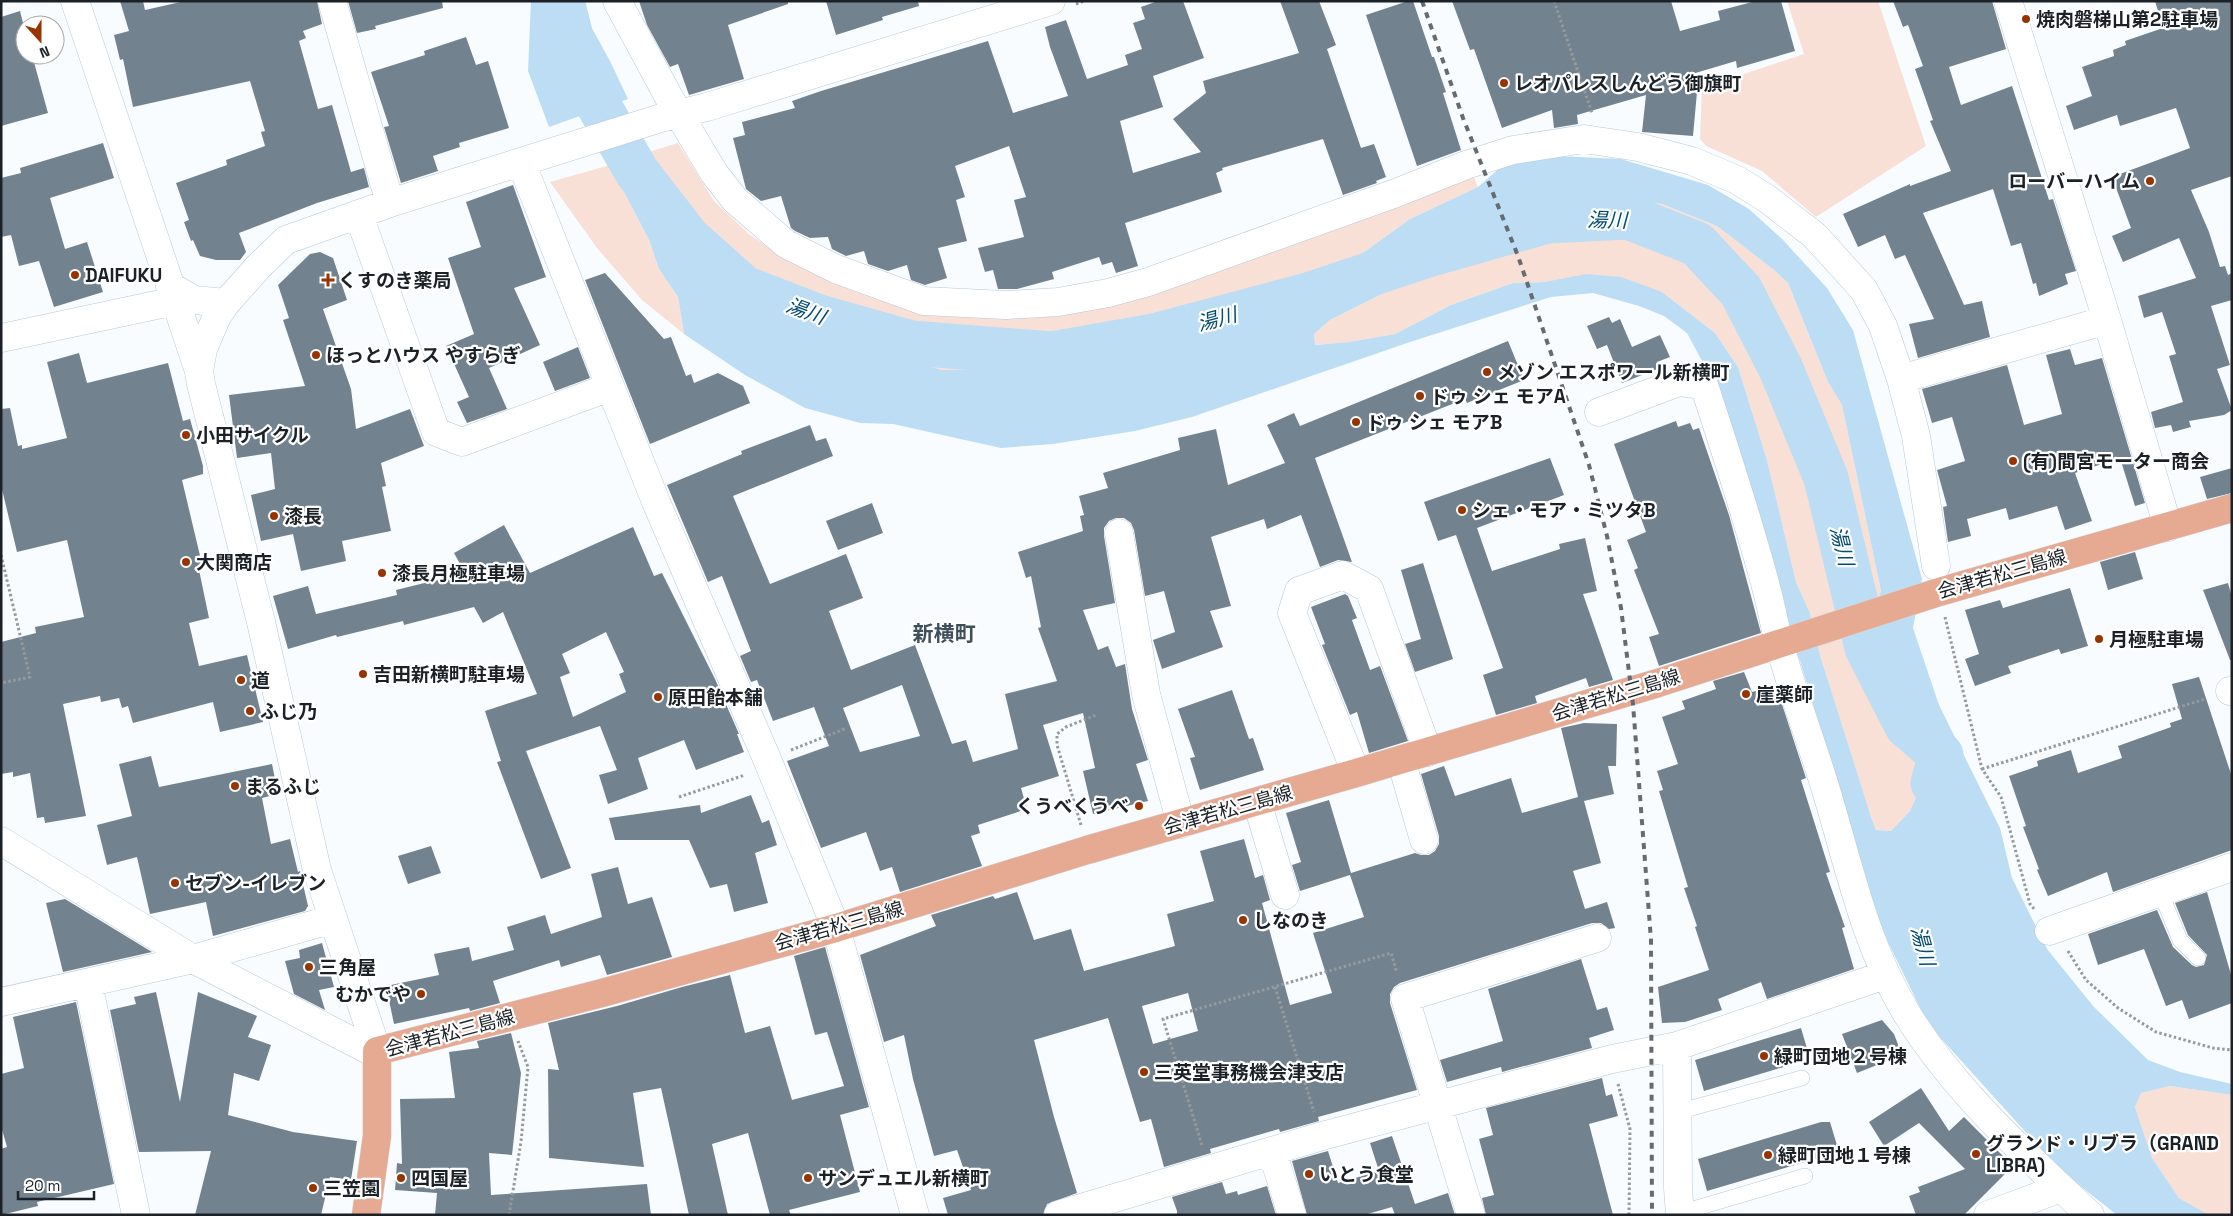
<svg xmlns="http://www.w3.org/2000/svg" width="2233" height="1216" font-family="'Space Grotesk','Noto Sans JP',sans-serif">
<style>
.green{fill:#f9e0d7}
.water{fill:#bcddf4;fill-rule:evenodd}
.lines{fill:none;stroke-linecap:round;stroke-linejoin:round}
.river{stroke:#bcddf4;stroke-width:45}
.building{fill:#72838f;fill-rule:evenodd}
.lane-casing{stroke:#b7c9d6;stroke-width:16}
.street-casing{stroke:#b7c9d6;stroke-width:29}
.primary-casing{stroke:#d6d7d8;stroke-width:29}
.path{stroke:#959a9d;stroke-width:3;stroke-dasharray:2.5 2.5;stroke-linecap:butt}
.lane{stroke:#fff;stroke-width:15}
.street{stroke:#fff;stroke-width:28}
.primary{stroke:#e6a992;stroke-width:28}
.rail{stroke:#666b70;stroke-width:4;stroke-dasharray:6 6;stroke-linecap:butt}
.poi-dot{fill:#983400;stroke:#fff;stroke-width:2}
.labels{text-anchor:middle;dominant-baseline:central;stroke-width:4.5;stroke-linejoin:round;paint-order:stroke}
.poi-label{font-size:19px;font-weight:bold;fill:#1b2126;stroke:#fff;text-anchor:start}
.street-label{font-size:19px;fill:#1b2126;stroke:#fff}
.water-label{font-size:20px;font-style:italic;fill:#034d72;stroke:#fff}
.quarter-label{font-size:21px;font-weight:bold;fill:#40505b;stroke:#fff}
</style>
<rect width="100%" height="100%" fill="#f9fcff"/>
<path class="green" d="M1787,1H1878L1926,146L1816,217L1762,171L1706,146L1700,139L1702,88L1804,54Z
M678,143L714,201L749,234L786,260L850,290L900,307L1012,313L1473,175L1478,187L1410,219L1360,255L1304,285L1151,358L1115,364L1055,369L941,370L819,329L750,300L708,268L638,155Z
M610,165L649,240L659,269L678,297L684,334L642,300L597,248L550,182Z
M1618,199L1662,204L1717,226L1774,270L1788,283L1828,382L1842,405L1881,591L1862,642L1879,659L1897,670L1911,695L1922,784L1910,811L1891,831L1876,830L1872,821L1820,655L1810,613L1796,582L1767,460L1738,367L1715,333L1662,292L1545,282L1513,283L1451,305L1395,334L1349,342L1315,345L1314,334L1330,320L1378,296L1403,278L1435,242L1471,223L1488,215L1521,213L1562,202Z
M2170,1086L2232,1095V1215H2209L2179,1198L2152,1158L2135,1107L2140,1093Z"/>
<path class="water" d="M531,1H577L610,61L628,99L549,127L528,71Z
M638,155L708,268L750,300L819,329L941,370L1055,369L1115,364L1151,358L1304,285L1360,255L1410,219L1478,187L1503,165L1555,156L1621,159L1708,185L1749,209L1783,240L1827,288L1853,330L1922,579L1913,628L1939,705L2000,828L2012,878L2047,949L2094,1007L2148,1060L2180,1072L2232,1084V1095L2170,1086L2141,1093L2135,1107L2152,1158L2179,1198L2209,1215H2117L2060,1170L1928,1024L1882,930L1800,661L1783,621L1736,450L1703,363L1687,333L1664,316L1639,306L1593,293L1551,297L1410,342L1192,417L1135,431L1053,444L1001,448L893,424L860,423L805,408L745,375L684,334L678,297L659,269L649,240L610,165ZM1618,199L1662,204L1717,226L1774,270L1788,283L1828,382L1842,405L1881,591L1862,642L1879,659L1897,670L1911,695L1922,784L1910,811L1891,831L1876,830L1872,820L1820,655L1810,613L1796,582L1767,460L1738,367L1715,333L1662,292L1621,277L1586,274L1545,282L1513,283L1451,305L1395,334L1349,342L1315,345L1314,334L1330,320L1378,296L1403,278L1436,242L1471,223L1488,215L1521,213L1562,202Z"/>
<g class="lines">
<path class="river" d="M562,1L580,73L637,172L688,238L744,288L819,317L911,343L1052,354L1154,336L1308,295L1431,254L1547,221L1628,217L1697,244L1741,291L1781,369L1826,478L1867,648L1907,726L1941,755L1933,783"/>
</g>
<path class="building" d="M120,1H143L145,10L185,1H317L322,24L303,31L306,38L299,41L318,109L332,105L351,172L364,168L369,187L317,203L239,233L246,252L240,260H216L200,256L193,240L191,241L184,222L189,220L176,183L227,165L226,160L265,146L261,132L265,131L250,81L133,107L123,59L120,60L114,35L129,31Z
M348,1H442L443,8L375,26L376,29L357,33Z
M639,1H788V4L728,25L744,79L689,95L678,64L670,67L647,25Z
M826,1H918L919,6L882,17L883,20L836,35Z
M1158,1H1183L1204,58L1153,76L1163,107L1120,121L1133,173L1201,152L1173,119L1206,93L1203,81L1299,53L1280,1H1319L1336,45L1327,49L1361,148L1374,144L1386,177L1376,181L1377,183L1343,195L1323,139L1222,168L1223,170L1216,173L1222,192L1125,223L1138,266L1116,273L1112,262L1102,265L1099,257L1052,272L1054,279L1017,289H998L993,270L985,272L978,248L1024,237L1014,200L1026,197L1009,146L955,166L965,197L956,200L967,241L938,248L947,278L925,285L911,280L907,265L888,271L868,264L864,251L846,256L832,249L828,237L810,238L795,231L791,228L781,196L761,201L746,189L733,138L745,135L742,122L795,108L792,101L821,91L988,41L1013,113L1068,96L1050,47L1045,27L1066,20L1087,79L1128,65L1125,55L1142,49L1133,23L1145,19L1141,7Z
M1408,1H1413L1432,57H1434L1446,92L1443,93L1461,150L1417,166L1366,15Z
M1452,1H1671L1680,31L1720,20L1718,11L1756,1H1781L1795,51L1737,68L1736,61L1692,74L1697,92L1693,136L1642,132L1646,95L1577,115L1578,124L1554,128L1552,110L1502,128L1474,49L1470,50Z
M1893,1H1992L2006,49L1949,67L1961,105L2012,86L2049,200L2053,199L2076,271L2065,274L2068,284L2039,296L2036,283L2033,284L2021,243L2011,246L1993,189L1923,213L1964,305L1982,301L1990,337L1918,358L1909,324L1934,319L1905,255L1895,259L1885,235L1858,247L1843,214L1910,184V186L1951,171L1930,121L1933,120L1915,69L1923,66L1908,25L1903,27Z
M2155,1H2232V176L2191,190L2209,232L2220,267L2225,266L2228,275L2232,273V300L2211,306L2230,365L2217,369L2232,410L2224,415L2189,421L2191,427L2173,432L2171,425L2155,428L2151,412L2183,402L2169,356L2176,354L2162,312L2144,318L2138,296L2196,278L2179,238L2123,262L2112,236L2131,228L2112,177L2190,148L2176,108L2120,126L2117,115L2074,130L2066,106L2092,96L2082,67L2114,56L2113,50L2126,45L2125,41L2163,28Z
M20,11L25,31V55H32L48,113L1,126V17Z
M466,37L476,65L488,61L509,128L459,143L460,147L433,156L438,171L401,183L384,127L389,126L371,72L425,55L424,51Z
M103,143L114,178L50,198L65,249L87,242L103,292L54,307L39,261L19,266L11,235L1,237V178L21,173L20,168Z
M513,185L546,277L514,288L540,345L489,368L507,409L467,423L457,402L469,397L446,346L474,334L448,258L481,247L466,202Z
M320,252L333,258L347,300L323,309L351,389L356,429L410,409L424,446L381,463L386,486L382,487L391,531L342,541L346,561L301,571L293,534L261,541L251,495L275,489L271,453L237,458L229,395L305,386L283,320L289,318L278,285L310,254Z
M605,273L664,339L671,337L686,376L691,374L694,383L718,373L743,386L750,403L650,444L585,280Z
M1609,317L1612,323L1620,319L1632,347L1660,335L1670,357L1657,362L1660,368L1622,383L1607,345L1597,349L1587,326Z
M1508,341L1524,380L1467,403L1465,399L1315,458L1352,562L1338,560L1320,567L1301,515L1267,529L1264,519L1211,537L1231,606L1210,611L1223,647L1162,669L1153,640L1175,632L1164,591L1145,596L1134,530L1131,523L1124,518H1116L1109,521L1104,528V536L1115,603L1083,610L1098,650L1108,646L1116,667L1125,664L1132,709L1148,760L1136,764L1148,801L1093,814L1083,771L1095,768L1083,713L1043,725L1059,776L1021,788L1027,809L978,825L980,833L971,836L982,866L900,892L892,867L880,871L866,832L821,848L787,761L829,746L814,707L773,721L757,680L751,682L740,656L751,651L722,576L708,582L667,485L742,454L741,451L810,425L816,441L826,438L833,456L733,496L770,584L846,554L863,598L829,611L851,670L915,645L952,744L966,740L973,762L1018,749L1005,694L1057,681L1038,628L1041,627L1031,576L1026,578L1018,552L1083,531L1080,516L1084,515L1079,496L1108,488L1103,473L1180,450L1178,438L1216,429L1228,485L1285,463L1267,425L1294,413L1300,426ZM902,685L920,736L860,752L843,708Z
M578,347L590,378L555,391L543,362Z
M2070,349L2075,365L2102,358L2145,503L2135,506L2120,458L2075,473L2092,521L2065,530L2057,506L2009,520L2006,508L1967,519L1971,536L1948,542L1943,507L1947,506L1937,470L1965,461L1952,417L1932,423L1922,389L2007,365L2024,425L2062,414L2046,355Z
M79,353L87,383L168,363L183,421L190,419L203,466V474L182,480L202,564L198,565L209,618L189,623L199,666L247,655L263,722L220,732L213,702L133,723L128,706L122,708L119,698L101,702L100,696L63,704L86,816L45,823L44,817L37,818L30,773L13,777V772L1,774V642L36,633L35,627L84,617L67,540L17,552L1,485V409L10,408L18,446L22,445V449L67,438L47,362Z
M1676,421L1678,427L1690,423L1693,430L1699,428L1729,515L1761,633L1659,666L1649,637L1659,634L1634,570L1638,568L1627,540L1646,532L1614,444Z
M1550,458L1564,495L1477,528L1492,571L1560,549L1559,544L1585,538L1597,591L1583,594L1613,680L1589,687L1586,678L1535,696L1537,703L1496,715L1483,675L1503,668L1456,535L1438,541L1424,502Z
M2232,468V493L2207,499L2200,477Z
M872,503L883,533L838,550L826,521Z
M504,525L530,573L633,527L654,576L662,573L715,679L739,734H737L744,752L696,770L684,740L638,758L648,789L608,804L599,775L617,770L600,726L526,751L571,868L541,879L497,762L501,761L485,711L537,694L503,612L483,623L474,607L404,625L403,621L337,637L336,635L288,649L273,596L308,586L316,614L397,595L396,590L465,573L454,553ZM606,632L624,672L619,674L626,692L573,717L560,677L570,673L562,654Z
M2135,552L2143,579L2108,590L2100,562Z
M1423,563L1453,659L1415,672L1405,644L1421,639L1401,570Z
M2228,583L2232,597V660H2230L2203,590Z
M2070,588L2088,646L2061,654L2059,649L2008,666L2011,673L1975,686L1965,659L1979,654L1965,610L2000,600L2003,608Z
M1345,594L1348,596L1357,618L1352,620L1370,670L1380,666L1408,741L1369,753L1357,712L1350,715L1322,645L1325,644L1311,607Z
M1744,672L1752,692L1771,686L1772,691L1777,689L1806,778L1801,780L1830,872L1826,873L1845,927L1842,928L1854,969L1767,999L1761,982L1718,999L1722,1010L1685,1022L1662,1023L1658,987L1709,970L1695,927L1697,926L1684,888L1688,887L1659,791L1663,790L1657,771L1678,764L1662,717L1685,709L1682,701L1716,689L1713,681Z
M2199,677L2232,777V850L2113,892L2107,872L2048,896L2037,870L2039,869L2023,827L2026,826L2009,776L2038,766L2037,761L2071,750L2078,773L2122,758L2118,746L2171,727L2170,723L2182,719L2172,684Z
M1232,690L1249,739L1253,738L1264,770L1200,790L1190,758L1195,757L1178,709Z
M1584,723L1617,724L1616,766H1608L1614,794L1584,801L1601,863L1573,871L1585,909L1607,902L1615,928L1609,929L1601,923H1592L1400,983L1394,987L1390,994V1003L1417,1090L1318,1117L1319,1121L1280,1132L1279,1129L1210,1149L1211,1153L1164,1167L1151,1119L1140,1122L1108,1018L1034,1040L1054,1117L1077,1193L1047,1204L1043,1215H948L943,1198L971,1190L957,1150L934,1156L913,1079L904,1035L884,1042L860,955L936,926L931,915L993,896L995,899L1017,892L1034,940L1071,929L1084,971L1175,946L1167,914L1214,901L1200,851L1244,839L1255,878L1263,875L1270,900L1262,903L1290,1005L1332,993L1313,933L1364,917L1350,875L1300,891L1292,865L1301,862L1286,813L1329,800L1351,873L1415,853L1421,855H1429L1435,851L1439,844V836L1421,774L1444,766L1455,796L1511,778L1522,813L1578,797L1561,728ZM1188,993L1198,1031L1153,1044L1142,1006Z
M151,756L159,787L272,764L278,794L262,798L271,844L290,839L298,872L300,871L308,906L305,911L213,936L206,902L150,914L137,857L107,865L97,825L132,816L119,764Z
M751,795L762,823L769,820L777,845L755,853L768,903L734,912L727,884L710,888L689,840H615L609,818L700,805L701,813Z
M431,846L441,873L408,884L398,856Z
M618,867L628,904L652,897L672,957L607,975L600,955L561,967L559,960L493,981L500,1003L470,1011L469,1008L394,1024L386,986L439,975L434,954L469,947L472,961L514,950L507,927L545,915L551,934L602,917L591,874Z
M2207,892L2232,978V1003L2189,1019L2182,1000L2166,1006L2144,949L2098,965L2088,934L2157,910L2173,947L2192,965L2196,967L2204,965L2207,955L2188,935L2175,903Z
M65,899L152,952L63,972L46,903Z
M322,943L334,987L319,990L325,1010L294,994L285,961L300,958L299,950Z
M825,947L869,1107L840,1115L860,1192L789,1210L791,1215H770L748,1133L712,1144L728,1215H689L661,1088L633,1093L644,1167L549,1158L548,1069L559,1070L548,1023L617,1006L682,987L730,975L745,1033L770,1026L792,1100L844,1086L827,1032L815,1035L794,956Z
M1581,959L1597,1010L1607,1007L1614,1030L1589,1038L1592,1048L1502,1072L1501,1067L1447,1082L1440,1060L1503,1041L1488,989Z
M156,992L180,1102L198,992L257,1016L248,1037L271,1045L259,1081L234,1073L228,1115L293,1132L357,1141L351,1180L330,1177L321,1215H195L211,1151L139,1152L110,1010L136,1004L134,997Z
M76,1002L114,1184L37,1202L38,1206L1,1215V1149L7,1147L1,1126V1074L24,1068L13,1017Z
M1882,1020L1894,1034L1902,1055L1857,1073L1842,1034Z
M1801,1028L1810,1059L1704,1091L1695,1060Z
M511,1033L521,1073L512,1155L489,1153L491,1195L647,1184L651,1215H435L437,1193L395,1190L397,1163L402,1164L400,1099L455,1098L449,1052L479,1048L477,1041Z
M1602,1078L1606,1096L1612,1094L1618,1116L1589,1124L1613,1215H1486L1482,1198L1494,1195L1479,1139L1493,1135L1486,1108Z
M1921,1088L1949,1131L1964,1117L2013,1166L1964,1215H1916L1909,1196L1920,1192L1918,1187L1965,1169L1919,1123L1884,1146L1869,1122Z
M1821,1122H1830L1839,1152L1707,1191L1698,1159Z
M1392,1136L1415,1204L1448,1193L1455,1215H1395L1392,1207L1364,1215H1307L1292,1161L1328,1151L1338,1183L1379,1171L1370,1143Z
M1222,1182L1226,1194L1237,1191L1238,1195L1267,1186L1276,1215H1177V1211L1172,1197Z"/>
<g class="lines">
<g class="lane-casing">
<path id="lane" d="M2160,891L2180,940L2198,958
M1677,1112L1802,1078
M1680,1213L1805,1176"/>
</g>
<g class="street-casing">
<path id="street" d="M75,1L199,371
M332,1L390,203
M617,1L671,101L714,173L735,200L786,244L836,269L924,301L1006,305L1058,302L1108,293L1148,282L1396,193L1466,165L1513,150L1584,139L1638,147L1692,161L1737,180L1766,198L1814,235L1864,290L1883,326L1901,379L1916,436L1936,566
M2008,1L2107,320L2168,527
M521,162L656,502L767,759L836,928L915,1215
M362,224L436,432L462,442L610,387
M170,286L194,300L226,303
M1,338L175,301
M1901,379L2107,320
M1599,412L1679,382L1704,385C1726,452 1748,519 1766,587C1771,605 1774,624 1779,642C1792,692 1811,740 1826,790C1849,866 1865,945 1907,1014C1955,1092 2024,1153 2090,1215
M1119,533L1146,694L1181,824
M2230,691H2232
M1401,760L1424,840
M1356,773L1292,613L1299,591L1343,575L1369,589L1428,752
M1257,802L1285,895
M1,841L193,959L367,1049L377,1051L317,870L261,622L201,384L199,371L203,349L217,316L226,303L259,266L286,240L390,203L661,118L707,107L1051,1
M2049,931L2232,867
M88,983L136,1215
M1,1002L193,959L333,919
M1677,1046L1678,1188L1680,1215
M1272,1151L1292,1215
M1058,1215L1322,1136L1612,1059L1677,1046L1885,975
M1471,1215L1405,998L1597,938
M1988,1215L2061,1188"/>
</g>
<g class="primary-casing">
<path id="primary" d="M366,1215L377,1136V1051L602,993L836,928L1087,850L1356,773L1658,683L1939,592L2232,508"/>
</g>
<path class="path" d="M1554,1L1592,113
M1076,4L1084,1
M1,555L30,677L1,683
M1945,617L1982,769L2001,797L2030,904L2035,910
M791,750L847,728
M1982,769L2205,699
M679,797L745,775
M1081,825L1057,745V734L1066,727L1096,715
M2068,951L2086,980L2118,1008L2156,1032L2213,1048L2232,1050
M1275,987L1314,1112
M1618,1084L1630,1129L1629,1215
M1202,1145L1163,1019L1391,953L1397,973
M509,1215L521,1142L528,1067L518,1041"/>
<use href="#lane" class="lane"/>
<use href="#street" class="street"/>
<use href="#primary" class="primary"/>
<path class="rail" d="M1422,1L1463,118L1518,256L1589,465L1607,536L1621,608L1633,704L1651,940L1652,1215"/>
</g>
<g class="poi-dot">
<circle cx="2026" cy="19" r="5"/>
<circle cx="1504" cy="83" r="5"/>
<circle cx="2150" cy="181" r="5"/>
<circle cx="75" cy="275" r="5"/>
<path d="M325.5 272.5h5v5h5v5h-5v5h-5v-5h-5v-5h5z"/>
<circle cx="316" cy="355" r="5"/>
<circle cx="1487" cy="372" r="5"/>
<circle cx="1420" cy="396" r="5"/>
<circle cx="1356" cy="422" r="5"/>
<circle cx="186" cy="435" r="5"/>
<circle cx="2013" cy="461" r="5"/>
<circle cx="1462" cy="510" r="5"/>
<circle cx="274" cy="516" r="5"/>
<circle cx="186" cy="562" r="5"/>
<circle cx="382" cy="573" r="5"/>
<circle cx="2099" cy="639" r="5"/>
<circle cx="363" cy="674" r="5"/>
<circle cx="241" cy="680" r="5"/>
<circle cx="1746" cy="694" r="5"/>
<circle cx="658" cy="697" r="5"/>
<circle cx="250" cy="711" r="5"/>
<circle cx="235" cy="786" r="5"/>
<circle cx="1139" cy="806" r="5"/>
<circle cx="175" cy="883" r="5"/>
<circle cx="1243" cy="920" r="5"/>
<circle cx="309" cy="967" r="5"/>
<circle cx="421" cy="994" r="5"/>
<circle cx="1764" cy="1056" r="5"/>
<circle cx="1144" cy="1072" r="5"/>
<circle cx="1976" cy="1154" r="5"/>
<circle cx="1768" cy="1155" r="5"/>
<circle cx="1309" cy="1174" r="5"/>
<circle cx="401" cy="1178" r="5"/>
<circle cx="808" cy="1178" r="5"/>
<circle cx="313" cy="1188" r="5"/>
</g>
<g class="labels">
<g class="poi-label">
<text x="2036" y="19">焼肉磐梯山第2駐車場</text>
<text x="1514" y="83">レオパレスしんどう御旗町</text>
<text x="2140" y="181" text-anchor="end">ローバーハイム</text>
<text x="85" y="275">DAIFUKU</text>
<text x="338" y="280">くすのき薬局</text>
<text x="326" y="355">ほっとハウス やすらぎ</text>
<text x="1497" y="372">メゾン エスポワール新横町</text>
<text x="1430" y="396">ドゥ シェ モアA</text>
<text x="1366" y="422">ドゥ シェ モアB</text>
<text x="196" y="435">小田サイクル</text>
<text x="2023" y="461">(有)間宮モーター商会</text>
<text x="1472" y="510">シェ・モア・ミツタB</text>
<text x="284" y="516">漆長</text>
<text x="196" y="562">大関商店</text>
<text x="392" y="573">漆長月極駐車場</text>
<text x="2109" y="639">月極駐車場</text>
<text x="373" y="674">吉田新横町駐車場</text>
<text x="251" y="680">道</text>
<text x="1756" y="694">崖薬師</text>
<text x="668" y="697">原田飴本舗</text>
<text x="260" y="711">ふじ乃</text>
<text x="245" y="786">まるふじ</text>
<text x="1129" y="806" text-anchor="end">くうべくうべ</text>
<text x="185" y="883">セブン-イレブン</text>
<text x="1253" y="920">しなのき</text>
<text x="319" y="967">三角屋</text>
<text x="411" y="994" text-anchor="end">むかでや</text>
<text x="1774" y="1056">緑町団地２号棟</text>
<text x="1154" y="1072">三英堂事務機会津支店</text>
<text x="1986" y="1143">グランド・リブラ（GRAND<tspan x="1986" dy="22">LIBRA)</tspan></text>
<text x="1778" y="1155">緑町団地１号棟</text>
<text x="1319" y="1174">いとう食堂</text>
<text x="411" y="1178">四国屋</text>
<text x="818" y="1178">サンデュエル新横町</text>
<text x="323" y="1188">三笠園</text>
</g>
<g class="street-label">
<text transform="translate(2002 574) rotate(-16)">会津若松三島線</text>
<text transform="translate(1616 695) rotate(-17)">会津若松三島線</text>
<text transform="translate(1228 810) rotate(-16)">会津若松三島線</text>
<text transform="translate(839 926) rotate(-16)">会津若松三島線</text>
<text transform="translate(450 1033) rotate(-15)">会津若松三島線</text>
</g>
<g class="water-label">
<text transform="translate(1607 220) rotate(1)">湯川</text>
<text transform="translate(806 311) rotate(20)">湯川</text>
<text transform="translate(1217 319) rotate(-15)">湯川</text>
<text transform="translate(1842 546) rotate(76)">湯川</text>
<text transform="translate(1923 946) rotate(75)">湯川</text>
</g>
<g class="quarter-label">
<text x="944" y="633">新横町</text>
</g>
</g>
<rect width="2233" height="1216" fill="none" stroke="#1b2126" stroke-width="5"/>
<g transform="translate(40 40) rotate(159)"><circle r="24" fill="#ffffff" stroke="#a4a6a8"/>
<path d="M0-4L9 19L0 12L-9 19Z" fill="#983400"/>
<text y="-8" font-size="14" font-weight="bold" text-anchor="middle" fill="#1b2126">N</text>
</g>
<path d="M18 1191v8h76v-8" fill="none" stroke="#1b2126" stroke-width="2.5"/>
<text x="25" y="1191" font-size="15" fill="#1b2126" stroke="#ffffff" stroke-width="4" paint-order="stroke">20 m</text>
</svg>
